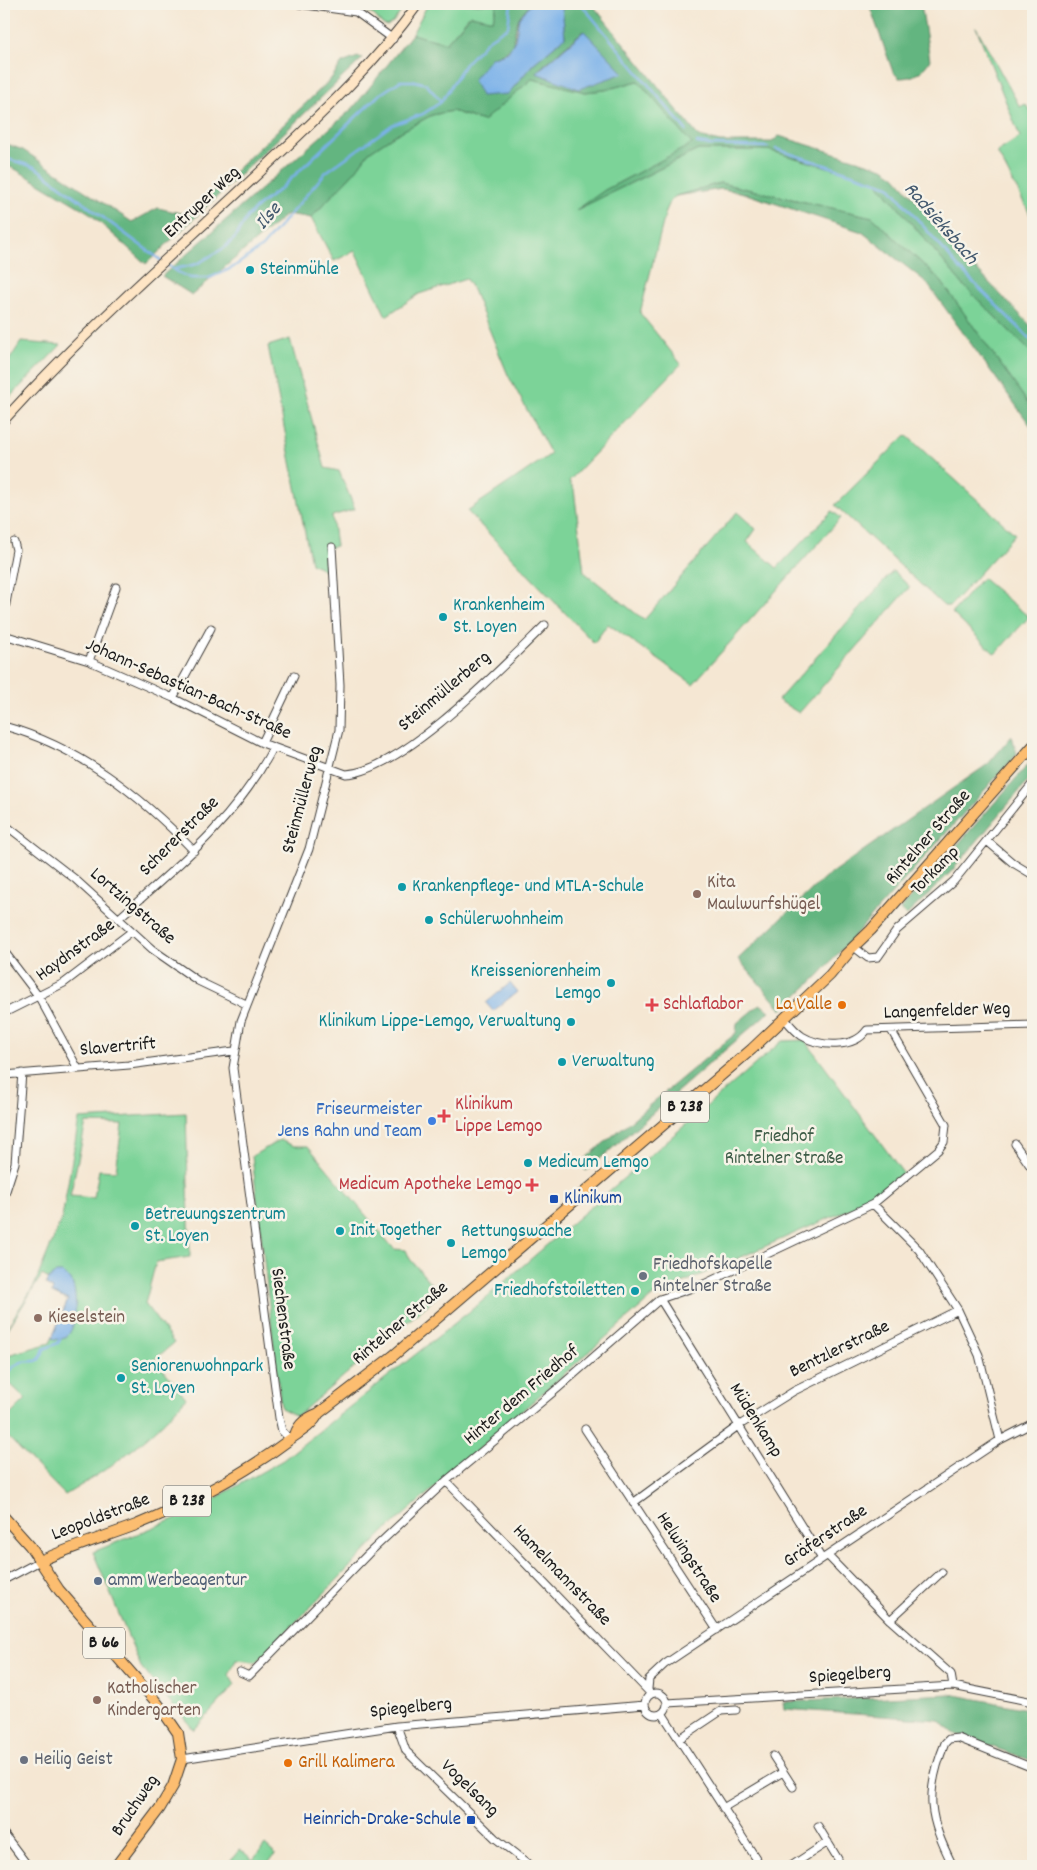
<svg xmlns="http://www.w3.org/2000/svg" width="1037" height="1870" font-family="Dekko,sans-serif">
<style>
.green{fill:#7bd398;stroke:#4c785a;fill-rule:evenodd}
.forest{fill:#64b580;stroke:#40684e;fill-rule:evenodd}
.water{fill:#7ab1e9;stroke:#4b6682}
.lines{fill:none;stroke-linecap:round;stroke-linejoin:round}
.stream{stroke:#7ab1e9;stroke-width:2.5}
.street-casing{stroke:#3d3a37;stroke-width:9}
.secondary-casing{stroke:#3d3a37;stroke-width:11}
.primary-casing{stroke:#3d3a37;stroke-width:12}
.street{stroke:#fff;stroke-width:7}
.secondary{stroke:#fee5c5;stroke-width:9}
.primary{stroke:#fcbd6f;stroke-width:10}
.culture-dot{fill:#0f9aa8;stroke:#f7f3e8;stroke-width:2}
.education-dot{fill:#8d6e63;stroke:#f7f3e8;stroke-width:2}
.health-dot{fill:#e0444e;stroke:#f7f3e8;stroke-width:2}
.food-dot{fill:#e8710a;stroke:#f7f3e8;stroke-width:2}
.shop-dot{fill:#3f7fe0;stroke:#f7f3e8;stroke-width:2}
.transit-dot{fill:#1a4fb4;stroke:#f7f3e8;stroke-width:2}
.worship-dot{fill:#6b7280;stroke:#f7f3e8;stroke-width:2}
.service-dot{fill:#5c6f8a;stroke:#f7f3e8;stroke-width:2}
.labels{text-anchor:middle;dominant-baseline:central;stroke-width:5;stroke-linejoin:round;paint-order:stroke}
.shield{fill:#f7f3e8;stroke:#5e5c59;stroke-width:1}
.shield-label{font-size:18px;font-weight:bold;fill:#1c1c1c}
.street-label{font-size:19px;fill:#1c1c1c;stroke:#f7f3e8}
.culture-label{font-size:19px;fill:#0d838f;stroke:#f7f3e8;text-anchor:start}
.education-label{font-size:19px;fill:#785e54;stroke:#f7f3e8;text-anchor:start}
.health-label{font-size:19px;fill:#be3a42;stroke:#f7f3e8;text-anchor:start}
.food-label{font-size:19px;fill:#c56008;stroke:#f7f3e8;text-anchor:end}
.shop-label{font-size:19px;fill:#366cbe;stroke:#f7f3e8;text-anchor:end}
.park-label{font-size:19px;fill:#3d5c47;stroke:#f7f3e8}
.transit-label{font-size:19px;fill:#164399;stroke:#f7f3e8;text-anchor:start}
.worship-label{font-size:19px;fill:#5b616d;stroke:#f7f3e8;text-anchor:start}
.service-label{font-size:19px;fill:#4e5e75;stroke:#f7f3e8;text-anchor:start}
.water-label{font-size:20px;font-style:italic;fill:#42586e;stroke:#f7f3e8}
</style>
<rect width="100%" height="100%" fill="#f7f3e8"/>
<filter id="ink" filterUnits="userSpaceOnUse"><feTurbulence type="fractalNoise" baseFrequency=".02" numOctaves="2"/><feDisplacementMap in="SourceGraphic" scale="10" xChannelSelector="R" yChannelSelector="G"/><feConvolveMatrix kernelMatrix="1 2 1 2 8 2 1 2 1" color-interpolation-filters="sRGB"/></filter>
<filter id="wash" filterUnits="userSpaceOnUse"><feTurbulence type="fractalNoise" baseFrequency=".0096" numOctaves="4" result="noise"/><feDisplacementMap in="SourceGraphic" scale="20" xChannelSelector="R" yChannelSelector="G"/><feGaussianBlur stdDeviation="1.12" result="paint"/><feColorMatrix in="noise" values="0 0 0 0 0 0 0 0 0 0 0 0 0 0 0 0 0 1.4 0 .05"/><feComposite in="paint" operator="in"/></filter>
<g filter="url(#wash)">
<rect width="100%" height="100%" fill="#f5e7d3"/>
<path class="green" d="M390,4H407L393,22L387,26L382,24L374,15L355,8L385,12Z
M428,4H497L493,20L470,15L446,43L412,34Z
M976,27L1020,107L1025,104L1033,114V220L997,152L1020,137Z
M532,79L585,92L605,90L638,81L693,144L605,190L580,208L698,150H768L876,181L965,287L1033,354V410L941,281L872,217L720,183L676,196L671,200L666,211L640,313L681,364L569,481L574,489L584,572L644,620L737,512L756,529L747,542L777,568L832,511L841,518L693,684L608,624L594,643L467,511L551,454L508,375L473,290L466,279L419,294L386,316L355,251L334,261L311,218L356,170L369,152L393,136L432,115L452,111L483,121Z
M290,339L325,468L339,471L355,509L332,516L336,546L326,549L329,572L311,563L268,346Z
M21,342L61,345L4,403V368Z
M906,435L1015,534L950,606H944L835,505Z
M893,571L910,587L799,713L778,700Z
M982,578L1029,617L995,654L952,613Z
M805,1040L903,1173L870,1200L653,1296L384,1532L257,1662L236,1660L229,1675L235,1685L194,1730L141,1667L93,1552L191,1512L283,1460L480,1303L782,1041Z
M186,1113L190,1257L156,1262L145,1304L174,1343L155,1359L186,1398C150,1440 112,1467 65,1495L4,1433V1421L26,1399L4,1378V1356L50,1343L68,1300L52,1293L53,1289L46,1285L49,1279L42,1275L4,1335V1332L34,1286L62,1218L79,1119ZM86,1123L122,1124L116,1171L99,1170L94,1198L70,1196Z
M280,1140L294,1146H308L394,1249L406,1250L410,1259L440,1294L297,1416L281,1408L252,1156Z
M265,1845L276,1855L263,1866H226L240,1849L253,1860Z"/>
<path class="forest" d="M497,4H531C527,8 520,14 518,20C510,45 520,47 491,58L508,94L533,64L565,37L562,7L559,4H592L699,137L720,142H772L779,136L883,168L895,176L972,265L1033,328V354L965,287L876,181L768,150H698L576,210L605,190L692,144L638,81L605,90L585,92L532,79L483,121L452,111L432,115L393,136L369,152L356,170L311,218L287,214L192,295L162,276L353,108L412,34L446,43L471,15L493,20ZM583,31L623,73H536V72Z
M869,4H921L930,60C922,73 914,78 899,78L893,72Z
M358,57L363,58L146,264L88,212L15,169L4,165V143L23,150L132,222L158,208L189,215L330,80L342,63Z
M720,183L872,217L941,281L1033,410V429L926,282L862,232L740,192L722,189L676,196Z
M1012,736L1017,754L819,975L782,1010L738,959L824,878L988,764Z
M1033,759V775L951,872L906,916L900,910Z
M760,1004L770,1011L586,1171L580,1163L736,1033L737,1023Z
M950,1694L1033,1710V1761L955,1734L938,1720L784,1709L783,1702Z"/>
<path class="water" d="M531,4H559L562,7L565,37L533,64L508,94L481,96L473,80L491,58L508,52L515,40L519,18Z
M584,31L624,73L579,89L536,73Z
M510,983L517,992L493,1011L486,1003Z
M56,1273H62L71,1280C79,1294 79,1349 52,1338L68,1300L52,1293L53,1289L46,1285L49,1279Z"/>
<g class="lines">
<path class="stream" d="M581,4L686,130
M697,143L710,145L768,147
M776,149L889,186L960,269L1033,342
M4,158L35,167L174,270L190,278H209L232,268L262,247L326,172L392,125L423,114L441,102L465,64L489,39L508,27L511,4
M175,269L197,264L224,248L235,238L247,217L258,206L279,190L379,95L400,81H415L426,84L441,101
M4,1374C10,1371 15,1364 22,1362C35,1359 38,1367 44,1349L58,1343L60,1340"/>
</g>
</g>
<g filter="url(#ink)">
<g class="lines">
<g class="street-casing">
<path id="street" d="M299,4L356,12L393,39
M4,614L16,550L14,542
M4,635L89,661L173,698L262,743L346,774C403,771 503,666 545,625
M89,661L116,587
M173,698L211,628
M4,726C80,747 140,795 194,851
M262,743L294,676
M4,824L75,879L152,949L198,981L246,1004
M987,841L1013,863L1033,875
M119,918C179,865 235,820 273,748
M854,947L868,958L878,957L897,930L954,881L1033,783
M4,951L39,997L77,1067
M4,1013L64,983L131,932
M785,1019C790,1025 796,1032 802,1036C820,1047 854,1049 867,1030L1033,1025
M4,1075L129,1065L234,1051
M1015,1144L1033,1170
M4,1197L15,1163L22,1073
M873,1204L919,1250L958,1310L979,1355L1000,1440
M660,1299L822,1559
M585,1429L717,1630
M290,1439L282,1431L279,1418L233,1068L241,1021L309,849L339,730L340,685L332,547
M446,1481L651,1694
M633,1503L738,1426L794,1391L958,1310
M828,1556L890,1620L951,1674L953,1686
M4,1580L40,1561
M890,1620L942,1572
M240,1672L249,1676L368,1554L446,1481L557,1389L660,1299L704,1284L873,1204L938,1150L944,1142L946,1125L891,1030
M648,1689L649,1679L665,1664L1000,1440L1033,1423
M645 1704a11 11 0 1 1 22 0a11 11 0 1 1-22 0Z
M667,1703L953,1686L1033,1702
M662,1713L761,1866
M397,1726L406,1751L495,1838L531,1866
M679,1739L721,1711L736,1710
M773,1756L793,1787
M182,1759L397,1726L645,1705
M723,1808L783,1772
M818,1826L838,1859
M4,1834L28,1866
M791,1866L828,1842
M953,1866C929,1818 924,1795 945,1743L949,1739L958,1738L1033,1768"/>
</g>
<g class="secondary-casing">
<path id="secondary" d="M4,420C83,332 174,253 260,172C316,119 373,67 418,4"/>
</g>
<g class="primary-casing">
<path id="primary" d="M845,955L871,930L1033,746
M295,1435C299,1423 307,1418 319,1413L393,1356L752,1049L830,975L849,952
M4,1517L30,1546L59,1590L158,1704L178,1733L182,1759L173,1786L160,1808L116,1866
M40,1561C71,1547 104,1537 136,1525C189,1503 243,1475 289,1440C301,1431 311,1427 319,1413"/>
</g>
<use href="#street" class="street"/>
<use href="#secondary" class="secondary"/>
<use href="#primary" class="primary"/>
</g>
</g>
<g class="culture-dot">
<circle cx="250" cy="270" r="5"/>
<circle cx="443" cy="617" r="5"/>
<circle cx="402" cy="887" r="5"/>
<circle cx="429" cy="920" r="5"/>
<circle cx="611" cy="983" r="5"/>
<circle cx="571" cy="1022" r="5"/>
<circle cx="562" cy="1062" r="5"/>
<circle cx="528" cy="1163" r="5"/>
<circle cx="135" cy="1226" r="5"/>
<circle cx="340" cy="1231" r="5"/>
<circle cx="451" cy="1243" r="5"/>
<circle cx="635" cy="1291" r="5"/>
<circle cx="121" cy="1378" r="5"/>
</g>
<g class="education-dot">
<circle cx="697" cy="894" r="5"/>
<circle cx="38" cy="1318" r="5"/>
<circle cx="97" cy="1700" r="5"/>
</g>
<g class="health-dot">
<path d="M649.5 997.5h5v5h5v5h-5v5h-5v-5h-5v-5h5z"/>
<path d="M441.5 1108.5h5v5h5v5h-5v5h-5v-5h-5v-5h5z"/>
<path d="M529.5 1177.5h5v5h5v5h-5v5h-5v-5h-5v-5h5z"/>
</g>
<g class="food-dot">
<circle cx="842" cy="1005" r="5"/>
<circle cx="288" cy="1763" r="5"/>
</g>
<circle class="shop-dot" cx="432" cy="1121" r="5"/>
<g class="transit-dot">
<rect x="549" y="1194" width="10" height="10" rx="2.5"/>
<rect x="466" y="1815" width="10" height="10" rx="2.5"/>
</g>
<g class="worship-dot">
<circle cx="643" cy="1276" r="5"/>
<circle cx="24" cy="1760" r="5"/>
</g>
<circle class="service-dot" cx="98" cy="1581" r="5"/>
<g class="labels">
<g class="shield">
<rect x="661" y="1091.5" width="48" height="31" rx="4"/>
<rect x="163" y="1485.5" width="48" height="31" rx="4"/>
<rect x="83" y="1627.5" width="42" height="31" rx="4"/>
</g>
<g class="shield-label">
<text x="685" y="1107">B 238</text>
<text x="187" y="1501">B 238</text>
<text x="104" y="1643">B 66</text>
</g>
<g class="street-label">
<text transform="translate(203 203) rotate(-43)">Entruper Weg</text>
<text transform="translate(188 690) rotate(24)">Johann-Sebastian-Bach-Straße</text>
<text transform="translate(445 692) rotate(-40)">Steinmüllerberg</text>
<text transform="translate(303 800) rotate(-75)">Steinmüllerweg</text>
<text transform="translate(180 837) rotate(-45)">Schererstraße</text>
<text transform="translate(929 838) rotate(-49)">Rintelner Straße</text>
<text transform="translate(936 871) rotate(-45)">Torkamp</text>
<text transform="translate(132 907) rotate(41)">Lortzingstraße</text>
<text transform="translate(76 951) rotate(-36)">Haydnstraße</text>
<text transform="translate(947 1012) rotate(-2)">Langenfelder Weg</text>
<text transform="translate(118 1048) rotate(-5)">Slavertrift</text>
<text transform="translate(282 1319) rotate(83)">Siechenstraße</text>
<text transform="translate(401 1324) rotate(-40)">Rintelner Straße</text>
<text transform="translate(840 1350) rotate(-26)">Bentzlerstraße</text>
<text transform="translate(522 1396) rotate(-40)">Hinter dem Friedhof</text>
<text transform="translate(755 1421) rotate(58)">Müdenkamp</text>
<text transform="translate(101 1518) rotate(-21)">Leopoldstraße</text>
<text transform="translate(826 1537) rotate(-34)">Gräferstraße</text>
<text transform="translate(688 1558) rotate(57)">Helwingstraße</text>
<text transform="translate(561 1576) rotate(46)">Hamelmannstraße</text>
<text transform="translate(850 1676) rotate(-4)">Spiegelberg</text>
<text transform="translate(411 1709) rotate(-6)">Spiegelberg</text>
<text transform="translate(469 1789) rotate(44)">Vogelsang</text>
<text transform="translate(136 1806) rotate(-56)">Bruchweg</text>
</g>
<g class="culture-label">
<text x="260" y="270">Steinmühle</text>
<text x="453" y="606">Krankenheim<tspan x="453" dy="22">St. Loyen</tspan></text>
<text x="412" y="887">Krankenpflege- und MTLA-Schule</text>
<text x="439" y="920">Schülerwohnheim</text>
<text x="601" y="972" text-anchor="end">Kreisseniorenheim<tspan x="601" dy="22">Lemgo</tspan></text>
<text x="561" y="1022" text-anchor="end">Klinikum Lippe-Lemgo, Verwaltung</text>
<text x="572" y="1062">Verwaltung</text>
<text x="538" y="1163">Medicum Lemgo</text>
<text x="145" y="1215">Betreuungszentrum<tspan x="145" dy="22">St. Loyen</tspan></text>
<text x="350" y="1231">Init Together</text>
<text x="461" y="1232">Rettungswache<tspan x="461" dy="22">Lemgo</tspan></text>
<text x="625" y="1291" text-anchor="end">Friedhofstoiletten</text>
<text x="131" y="1367">Seniorenwohnpark<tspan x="131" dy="22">St. Loyen</tspan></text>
</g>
<g class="education-label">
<text x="707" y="883">Kita<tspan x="707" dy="22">Maulwurfshügel</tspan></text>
<text x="48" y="1318">Kieselstein</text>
<text x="107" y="1689">Katholischer<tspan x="107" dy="22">Kindergarten</tspan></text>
</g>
<g class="health-label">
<text x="663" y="1005">Schlaflabor</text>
<text x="455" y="1105">Klinikum<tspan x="455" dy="22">Lippe Lemgo</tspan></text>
<text x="522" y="1185" text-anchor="end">Medicum Apotheke Lemgo</text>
</g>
<g class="food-label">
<text x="832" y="1005">La Valle</text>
<text x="298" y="1763" text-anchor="start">Grill Kalimera</text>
</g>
<g class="shop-label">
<text x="422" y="1110">Friseurmeister<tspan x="422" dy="22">Jens Rahn und Team</tspan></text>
</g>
<g class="park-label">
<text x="784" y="1137">Friedhof<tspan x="784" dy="22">Rintelner Straße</tspan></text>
</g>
<g class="transit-label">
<text x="564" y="1199">Klinikum</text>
<text x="461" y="1820" text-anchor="end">Heinrich-Drake-Schule</text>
</g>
<g class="worship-label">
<text x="653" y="1265">Friedhofskapelle<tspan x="653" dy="22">Rintelner Straße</tspan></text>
<text x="34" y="1760">Heilig Geist</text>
</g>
<g class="service-label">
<text x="108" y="1581">amm Werbeagentur</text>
</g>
<g class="water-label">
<text transform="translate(269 217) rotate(-50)">Ilse</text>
<text transform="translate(940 224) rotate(49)">Radsieksbach</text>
</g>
</g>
<rect width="1037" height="1870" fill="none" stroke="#f7f3e8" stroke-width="20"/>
</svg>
